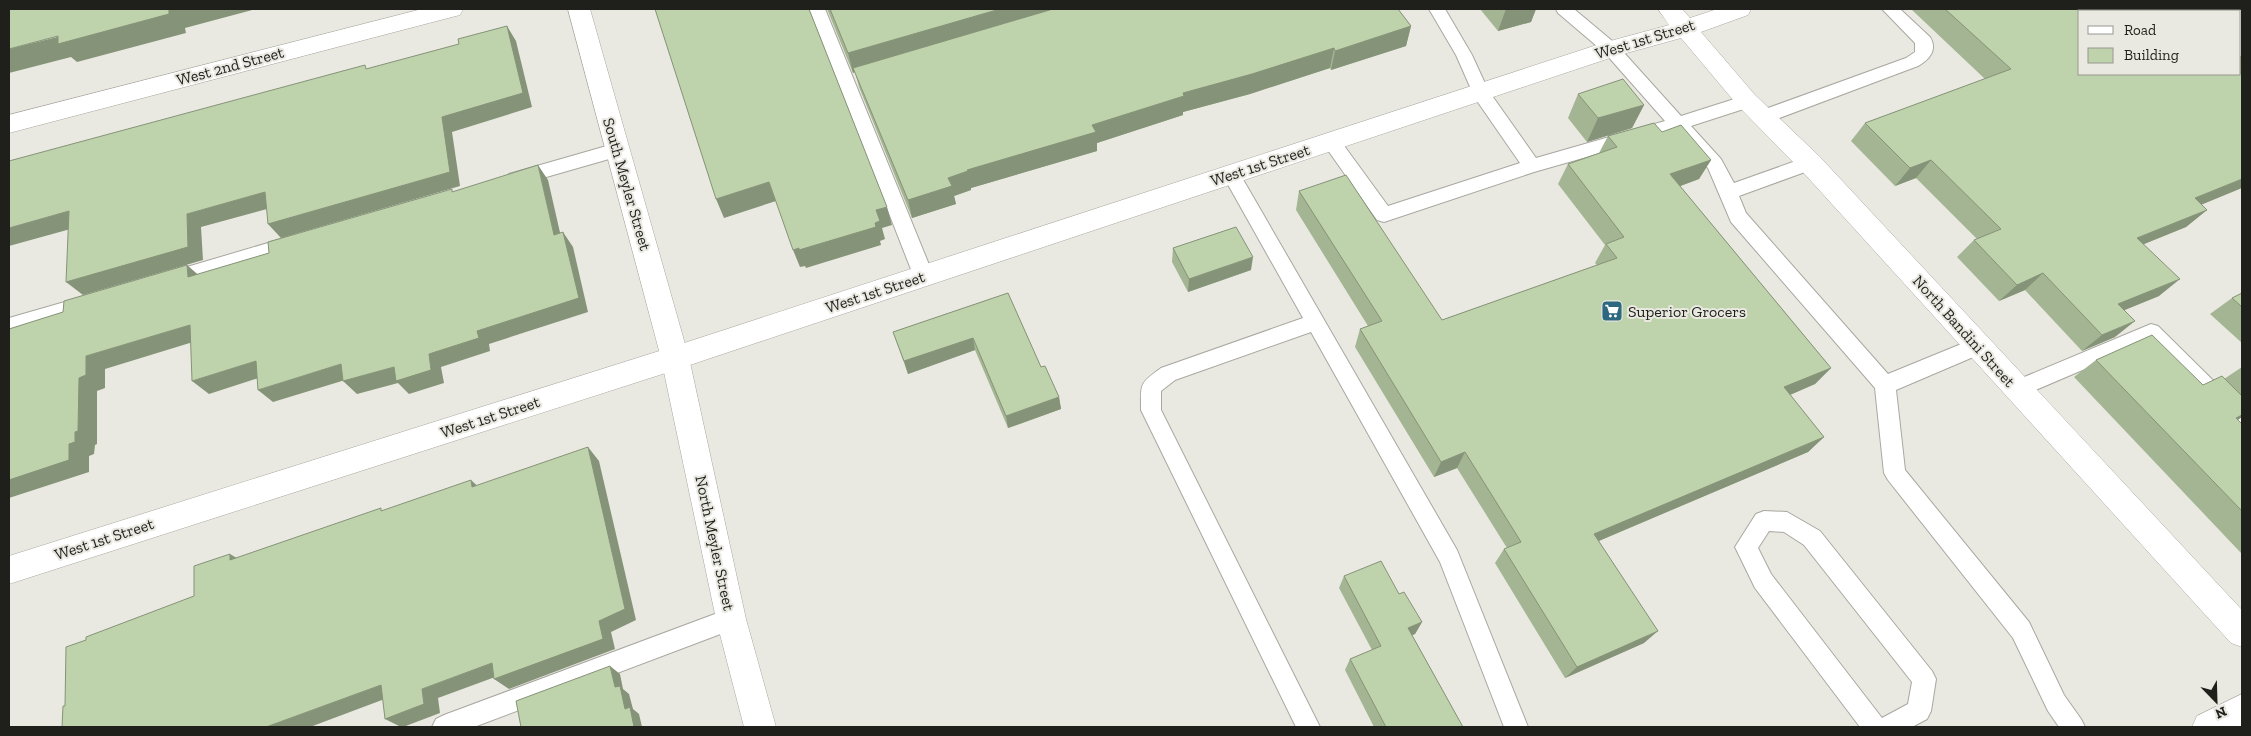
<svg xmlns="http://www.w3.org/2000/svg" width="2251" height="736" font-family="'Zilla Slab',serif">
<style>
.lines{fill:none;stroke-linecap:round;stroke-linejoin:round}
.service-casing{stroke:#a8a7a0;stroke-width:2}
.minor-casing{stroke:#a8a7a0;stroke-width:1}
.tertiary-casing{stroke:#a8a7a0;stroke-width:1}
.service{fill:#fff;fill-rule:evenodd}
.minor{fill:#fff;fill-rule:evenodd}
.tertiary{fill:#fff;fill-rule:evenodd}
.wall{fill:#a3b593}
.shaded-wall{fill:#859378}
.building{fill:#bed2ab;stroke:#859378}
.labels{text-anchor:middle;dominant-baseline:central;stroke-width:4;stroke-linejoin:round;paint-order:stroke}
.street-label{font-size:16px;fill:#1f1f1c;stroke:#e9e9e1}
.poi-label{font-size:16px;fill:#1f1f1c;stroke:#e9e9e1;text-anchor:start}
</style>
<rect width="100%" height="100%" fill="#e9e9e1"/>
<g class="lines">
<g class="service-casing">
<path id="service" d="M809,9H825L934,277L931,283L924,285L917,283L914,277Z
M1429,9H1445L1472,55L1488,90L1536,158L1665,121L1605,53L1558,13L1556,9H1574L1617,45L1681,116L1747,95L1753,96L1756,101L1753,106L1691,126L1721,159L1734,183L1810,156L1816,158L1819,163L1816,168L1739,196L1746,213L1888,374L1971,340L1978,338L1985,340L1988,346L1985,352L1896,390L1905,470L2029,622L2064,695L2081,719L2085,727H2059L2048,711L2013,638L1888,480L1884,473L1875,388L1731,222L1708,168L1674,132L1534,172L1384,222L1377,220L1325,146L1322,141L1325,136L1331,134L1337,136L1388,206L1520,163L1475,98L1456,55Z
M1882,9H1900L1930,37C1938,50 1929,60 1918,66L1769,122L1763,124L1757,122L1754,117L1757,112L1906,58L1915,52V43Z
M617,143L623,145L626,150L623,155L515,186L509,184L506,179L509,174Z
M1231,167L1237,169L1457,550L1528,727H1504L1440,562L1311,332L1175,380L1161,391V410L1320,727H1296L1141,410C1141,383 1139,384 1161,368L1303,318L1222,174L1225,169Z
M295,235L302,238L304,243L302,248L170,288L163,286L160,280L163,274L170,272Z
M89,295L96,297L99,303L96,309L9,334V318Z
M2151,324L2158,326L2242,409V431L2235,428L2148,342L2024,395L2017,398L2010,395L2007,389L2010,383Z
M1764,511L1787,512L1820,531L1932,671L1936,679L1931,711L1927,719L1912,727H1860L1755,588L1735,547L1756,514ZM1769,531L1784,532L1804,545L1912,682L1908,704L1882,718L1771,574L1758,548Z
M731,608L739,611L742,619L739,627L474,727H432L436,719L444,715Z"/>
</g>
<g class="minor-casing">
<path id="minor" d="M422,9H463L460,15L452,17L9,133V115Z
M568,9H590L689,358L746,619L776,727H744L716,619L661,358Z
M2242,694V727H2192L2197,716Z"/>
</g>
<g class="tertiary-casing">
<path id="tertiary" d="M1658,9H1682L1690,18L1717,9H1751L1748,15L1701,32L1755,95L1819,156L2242,610V647L2231,643L1801,170L1739,107L1681,38L1616,56L675,370L9,584V556L675,346L1603,43L1669,25Z"/>
</g>
<use href="#service" class="service"/>
<use href="#minor" class="minor"/>
<use href="#tertiary" class="tertiary"/>
</g>
<path class="wall" d="M827,9H1398L1411,26L1406,46L1331,70L1330,68L1250,94L1183,112V115L1097,143V151L971,188V190L954,196L956,204L912,218L859,87L855,72L853,73Z
M1480,9H1536L1531,22L1498,31Z
M1911,9H2144L2141,10L2202,205L2207,210L2186,227L2144,244L2159,296L2124,310L2115,337L2082,351L2025,290L1999,301L1957,257L1974,240L1977,239L1916,178L1895,186L1851,141L1865,123L1985,79Z
M1578,94L1644,105L1632,128L1587,142L1568,118Z
M1662,132L1711,160L1699,179L1680,186L1831,368L1815,384L1790,395L1824,437L1808,452L1599,541L1644,643L1565,678L1495,563L1504,549L1507,548L1457,468L1434,477L1355,347L1360,329L1368,326L1296,210L1299,191L1442,320L1597,265L1595,263L1605,245L1558,184L1568,164L1599,153L1608,136Z
M1173,248L1251,270L1188,292L1172,262Z
M1008,293L1041,367L1059,397L1061,409L1008,428L975,350L908,374L893,332Z
M2242,293V343L2210,314L2232,298Z
M2096,360L2203,385L2224,379L2242,367V417L2238,420L2242,424V554L2074,377Z
M1344,576L1399,594L1422,622L1415,634L1412,635L1463,727H1374L1345,670L1350,659L1372,650L1339,588Z"/>
<path class="shaded-wall" d="M170,9H256L185,28L186,33L77,62L71,57L9,73V49Z
M1000,9H1070L853,68L855,72L853,73L848,53Z
M1506,9H1536L1531,22L1498,31Z
M507,26L516,41L532,107L452,132L460,186L281,238L268,224L442,117Z
M1411,26L1406,46L1331,70L1335,51Z
M1334,48L1330,68L1250,94L1183,112V115L1097,143V151L971,188V190L954,196L956,204L912,218L908,200L948,178L967,170L1183,93Z
M1644,105L1632,128L1587,142L1598,118Z
M1711,160L1699,179L1659,194L1670,174Z
M1931,160L1916,178L1895,186L1910,168Z
M538,165L548,180L564,250L554,235Z
M2242,179V188L2174,216L2195,198Z
M769,182L776,201L724,218L716,199Z
M265,192L278,206L201,227L203,260L83,295L66,282L187,214Z
M887,207L892,225L882,228L885,239L880,241L881,245L806,268L805,266L800,267L793,250L875,223L876,210Z
M2207,210L2186,227L2117,255L2137,238Z
M69,211L85,225L9,246V228Z
M563,232L573,247L588,312L489,344L490,351L441,367L444,383L409,394L398,383L357,394L343,381L394,367L429,354L477,331Z
M1253,257L1251,270L1188,292L1189,279Z
M187,265L203,279L188,277Z
M2043,273L2025,290L1999,301L2017,285Z
M2180,279L2159,296L2098,321L2118,304Z
M2135,321L2115,337L2082,351L2102,335Z
M190,325L206,338L105,369V388L97,391V444L95,445L94,454L89,456V472L9,498V480L69,444L79,378L86,356Z
M973,338L975,350L908,374L904,361Z
M256,361L271,374L209,394L192,381Z
M341,364L355,377L273,402L258,390Z
M1831,368L1815,384L1769,404L1784,387Z
M1059,397L1061,409L1008,428L1006,416Z
M2242,415V417L2230,425L2236,418Z
M1824,437L1808,452L1582,548L1594,534Z
M588,447L599,461L636,620L611,632L615,649L509,689L494,679L599,621Z
M1465,452L1457,468L1434,477L1441,462Z
M471,480L485,493L472,487Z
M230,554L250,566L230,560Z
M1422,622L1415,634L1402,639L1408,628Z
M1658,631L1644,643L1565,678L1577,667Z
M492,663L506,673L438,698L440,713L403,727H401L385,719L422,689Z
M610,666L620,674L623,689L629,694L633,709L639,714L642,727H634L625,709L615,687Z
M381,685L398,694L310,727H266Z"/>
<path class="building" d="M9,9H170H169V14L58,44V36L9,49Z
M655,9H809L887,207L876,210L880,221L875,223L876,227L799,250V248L793,250L769,182L716,199Z
M830,9H1000L848,53Z
M1053,9H1398L1411,26L1335,51L1334,48L1252,74L1183,93L1184,96L1092,125L1096,132L967,170L968,171L948,178L952,186L908,200L853,68Z
M1945,9H2140L2143,11H2080V74H2240V57L2242,56V179L2195,198L2207,210L2137,238L2180,279L2118,304L2135,321L2102,335L2043,273L2017,285L1974,240L2001,229L1931,160L1910,168L1865,123L2011,69Z
M507,26L523,93L442,117L450,172L268,224L265,192L187,214L188,247L66,282L69,211L9,228V161L365,65L366,69L459,44L458,39Z
M1623,79L1644,105L1598,118L1578,94Z
M1654,123L1662,132L1681,125L1711,160L1670,174L1831,368L1784,387L1824,437L1594,534L1658,631L1577,667L1504,549L1521,542L1465,452L1441,462L1360,329L1382,321L1299,191L1346,175L1442,320L1617,258L1606,244L1624,237L1568,164L1617,147L1608,136Z
M538,165L554,235L563,232L579,298L477,331L479,338L429,354L431,370L396,381L394,367L343,381L341,364L258,390L256,361L192,381L190,325L86,356V375L79,378L78,431L75,432V442L69,444V460L9,480V329L63,312L64,301L187,265L188,277L269,253L268,242L452,189V192Z
M1236,227L1253,257L1189,279L1173,248Z
M1008,293L1041,367L1045,366L1059,397L1006,416L973,338L904,361L893,332Z
M2242,293V307L2232,298Z
M2152,335L2203,385L2222,376L2242,396V415L2236,418L2242,424V511L2096,360Z
M588,447L625,609L599,621L603,639L494,679L492,663L422,689L424,704L385,719L381,685L266,727H62L63,706H65L66,647L86,640V637L194,596V566L230,554V560L381,508V511L471,480L472,487Z
M1381,561L1399,594L1404,592L1422,622L1408,628L1463,727H1386L1350,659L1381,646L1344,576Z
M610,666L615,687L620,686L625,709L630,707L634,727H521L516,701Z"/>
<defs>
<g id="supermarket-square" transform="scale(1.125)"><rect x="-9" y="-9" width="18" height="18" rx="4" fill="#2d6780" stroke="#e9e9e1"/><path d="M-6-5.5h2.5l.6 2H6L4.5 2H-2.5L-4.4-4H-6ZM-1.5 3.2a1.3 1.3 0 1 0 .1 0ZM3 3.2a1.3 1.3 0 1 0 .1 0Z" fill="#fff"/></g>
</defs>
<g fill-rule="evenodd">
<use href="#supermarket-square" x="1612" y="311"/>
</g>
<g class="labels">
<g class="street-label">
<text transform="translate(1645 39) rotate(-17)">West 1st Street</text>
<text transform="translate(230 66) rotate(-15)">West 2nd Street</text>
<text transform="translate(1260 165) rotate(-18)">West 1st Street</text>
<text transform="translate(627 184) rotate(74)">South Meyler Street</text>
<text transform="translate(875 292) rotate(-18)">West 1st Street</text>
<text transform="translate(1964 331) rotate(48)">North Bandini Street</text>
<text transform="translate(490 417) rotate(-18)">West 1st Street</text>
<text transform="translate(104 539) rotate(-18)">West 1st Street</text>
<text transform="translate(715 543) rotate(78)">North Meyler Street</text>
</g>
<g class="poi-label">
<text x="1628" y="311">Superior Grocers</text>
</g>
</g>
<rect width="2251" height="736" fill="none" stroke="#1f1f1c" stroke-width="20"/>
<rect x="2078" y="10" width="162" height="65" fill="#e9e9e1" stroke="#989892"/>
<rect x="2088" y="26" width="25" height="8" fill="#ffffff" stroke="#989892"/>
<text x="2124" y="35" font-size="15" fill="#1f1f1c">Road</text>
<rect x="2088" y="48" width="25" height="15" fill="#bed2ab" stroke="#989892"/>
<text x="2124" y="60" font-size="15" fill="#1f1f1c">Building</text>
<g transform="translate(2216 701) rotate(157)" stroke="#e9e9e1" stroke-width="4" paint-order="stroke">
<path d="M0-4L9 19L0 12L-9 19Z" fill="#1f1f1c"/>
<text y="-8" font-size="14" font-weight="bold" text-anchor="middle" fill="#1f1f1c">N</text>
</g>
</svg>
